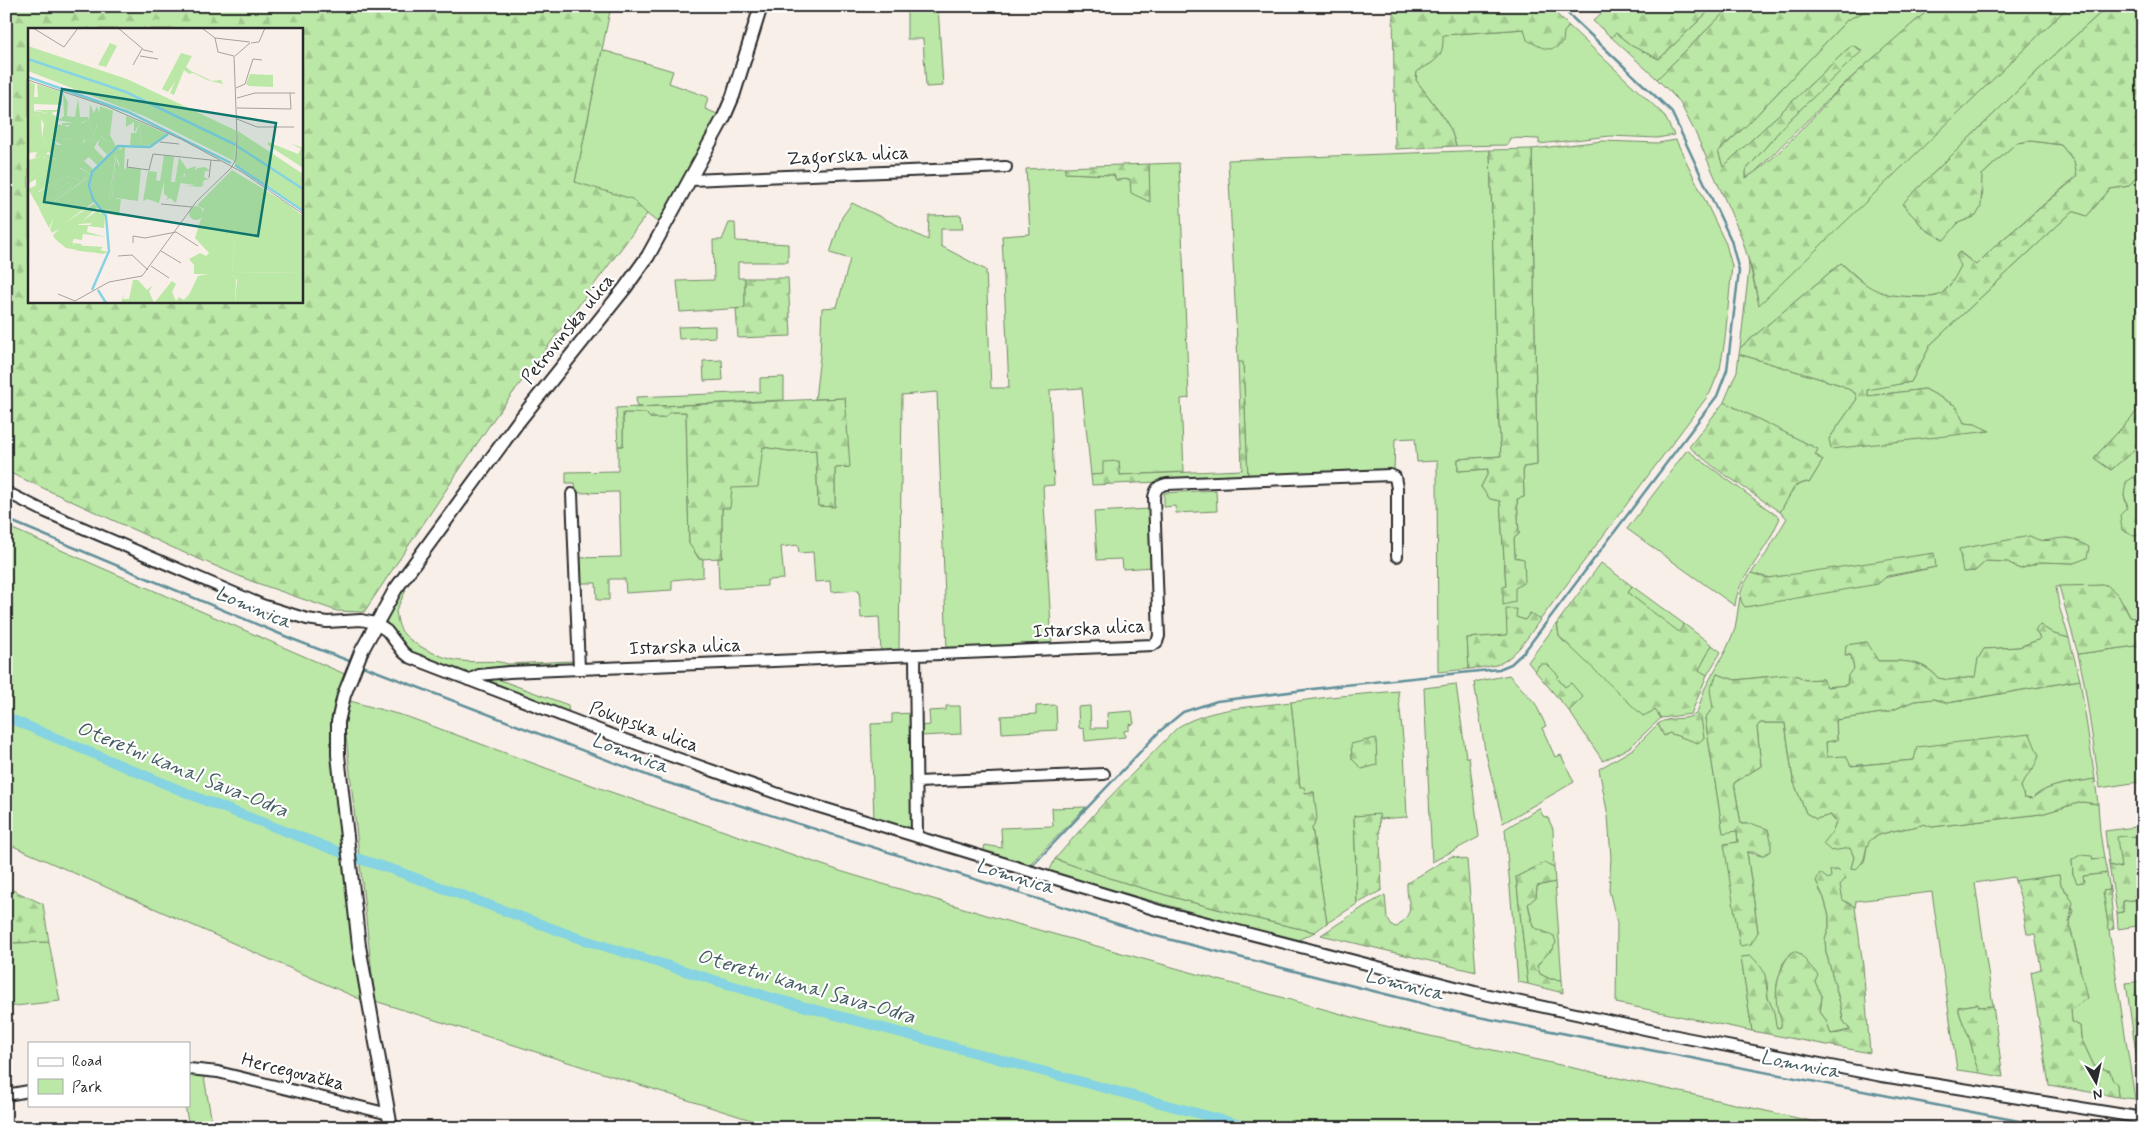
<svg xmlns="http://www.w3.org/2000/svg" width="2149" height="1134" font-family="Mynerve,sans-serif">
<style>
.green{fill:#bbe8a6;stroke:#738a68;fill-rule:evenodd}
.forest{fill:url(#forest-firs);stroke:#738a68;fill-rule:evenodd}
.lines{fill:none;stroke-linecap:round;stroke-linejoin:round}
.stream{stroke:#619099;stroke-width:2.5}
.canal{stroke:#85d3e3;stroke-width:10}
.minor-casing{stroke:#2b2b2b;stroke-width:14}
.tertiary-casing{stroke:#2b2b2b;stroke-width:16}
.minor{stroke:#fff;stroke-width:10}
.tertiary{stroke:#fff;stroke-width:12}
.labels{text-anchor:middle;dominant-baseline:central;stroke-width:4.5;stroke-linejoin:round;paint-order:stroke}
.street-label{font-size:19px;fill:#2b2b2b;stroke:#fff}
.water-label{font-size:20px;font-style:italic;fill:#465d62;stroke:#fff}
.inset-river{fill:none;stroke:#85d3e3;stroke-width:2.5}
.inset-road{fill:none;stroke:#a7a19d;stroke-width:1}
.view{fill:#0f766e;fill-opacity:0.15;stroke:#0f766e;stroke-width:2.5}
.inset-edge{fill:none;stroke:#2b2b2b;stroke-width:2.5}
</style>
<defs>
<pattern id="forest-firs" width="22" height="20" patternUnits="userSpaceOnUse" patternTransform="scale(1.25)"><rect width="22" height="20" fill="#bbe8a6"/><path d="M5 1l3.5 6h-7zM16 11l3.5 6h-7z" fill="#a1c78f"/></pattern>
</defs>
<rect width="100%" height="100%" fill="#f9efe9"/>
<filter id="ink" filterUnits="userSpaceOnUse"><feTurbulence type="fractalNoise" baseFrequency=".02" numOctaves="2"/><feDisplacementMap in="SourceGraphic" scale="10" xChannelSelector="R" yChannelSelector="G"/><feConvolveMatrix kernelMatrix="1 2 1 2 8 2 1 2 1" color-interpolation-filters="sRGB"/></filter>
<g filter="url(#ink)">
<path class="green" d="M938,6L943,86L926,87L923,39H907V7Z
M1714,6H1731L1657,79L1611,37L1616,33L1632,46L1659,59Z
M1876,6H1894L1901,12L1908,6H1933L1844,84L1755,172L1746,178V170L1788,121L1862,50L1852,45L1723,167L1718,152L1747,125L1847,20Z
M2069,6H2108L2051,58L1902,204L1926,230L1944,239L1958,223L1976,216L1983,193L1981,183L1982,175L2016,143L2031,141L2061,145L2074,161L2077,176L1995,246L1976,265L1960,252L1961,266L1953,282L1940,295L1930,297L1893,296L1872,290L1841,263L1740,348L1749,269L1748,257L1759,304Z
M1569,26L1664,115L1674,135L1657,138L1610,136L1539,144V139L1510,138L1507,145L1456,146L1451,130L1440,112L1416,80L1417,71C1434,63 1445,56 1442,35L1525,29L1564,32Z
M602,50L673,71L669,83L708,97L705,109L720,115L661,225L647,214L575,182Z
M1676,140L1726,244L1732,266L1725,339L1720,369L1710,393L1540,620L1530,613L1525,620L1516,617L1507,635L1467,638L1469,669L1438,672L1437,461L1417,462L1415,438L1395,439L1394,472L1248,478L1243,363L1238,362L1228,160L1490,150L1497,391L1501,456L1458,459V471L1488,469V473L1481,487L1490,499L1500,501L1506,586L1515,588L1524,560L1515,557L1514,538L1519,534L1517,498L1524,497L1523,467L1537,465L1532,149L1603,141L1658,143Z
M1179,163L1189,398L1181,399L1184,472L1120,475L1119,461L1104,474L1091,475L1082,388L1050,390L1054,485L1043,486L1052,645L947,650L937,392L902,395L899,652L881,653L879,617L861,618L859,590L831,592L830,581L815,582L813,552L799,553L798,545L781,547L784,579L767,580V586L719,589L718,558H722V508L732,488L763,447L789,451L816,450L818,506H835V468L849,467L845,398L815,399L820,356L822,308L837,307L850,259L830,253L842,217L852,203L928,240L929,216L961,215L963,229H941V246L986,270L991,388H1009L1002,236L1030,234L1026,169L1065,167L1066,173L1114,175L1116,180L1131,179L1149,202V164Z
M2143,168V405L2094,458L2111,470L2143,442V488L2138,485L2124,495L2134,536L2143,534V620L2130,617L2125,606L2107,585L2056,587L2059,606L2069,638L2054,634L2040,625V638L2038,640L2019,647L1984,649L1978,659L1976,677L1948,680L1938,678C1923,659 1901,661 1878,661L1866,642L1846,646V656L1851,655L1854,669L1847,685L1827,687L1822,679L1805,680L1798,676L1763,677L1735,680L1717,674L1713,708L1705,718L1723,832L1737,831L1738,842L1725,844L1758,932L1747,852L1762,856L1752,824H1741L1734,783L1761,766L1757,727L1759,723H1785L1793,780L1806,813L1816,819L1830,815L1836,822L1832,832L1850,848L1854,857L1851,869L1864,862C1866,856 1866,848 1868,843C1874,831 1912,829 1924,824L1932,827L2041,814L2082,802L2098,804L2100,832L2104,858L2072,860L2073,874L2078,883L2083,876L2107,873L2110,890L2103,891L2135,1099L2118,1097L2117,1084L2112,1079L2110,1071L2094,1066L2081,1038L2080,1026L2072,1022L2071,1011L2080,966L2069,922L2073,911L2068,893L2061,885L2059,875L2015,881L2014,877L1975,883L1993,1006L1978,1007L1977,1004L1958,1007C1960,1017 1964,1025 1968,1034C1973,1047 1973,1061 1980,1073L1957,1070L1932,892L1856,901L1855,907L1843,901L1839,885L1831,877L1819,889L1824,898L1829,916V928L1825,939L1826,952L1841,1007L1843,1020L1850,1030L1831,1034L1826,1020L1820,1012L1822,996L1815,982L1788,957L1783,963L1777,984L1778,1011L1782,1021L1781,1027L1776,1028L1774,1014L1768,998L1767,982L1751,956L1741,957L1752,1031L1616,1003L1617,923L1609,890L1611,858L1608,816L1599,769L1633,749L1658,724L1664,736L1669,733L1694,741L1701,718L1697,713L1705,688L1726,650L1735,629L1740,597L1745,607L1936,567L1768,578L1751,573L1766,554L1787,518L1780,512L1795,486L1807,482L1809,483L1823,460L1815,454L1817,449L1724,402L1737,371L1739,354L1841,385L1855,393L1857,399L1829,439L1975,424L1964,423L1956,406L1925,389L1868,396L1867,389L1911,382L1931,344L2073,211L2087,216L2110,189L2129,186ZM2030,536L2040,542L2068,538L2074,563L2040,562L2020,569L2008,562L1986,561L1975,571L1963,572Z
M729,223H735L736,241L788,244V262H738V278H745V308L680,312L677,281L714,280L713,240H722Z
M715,326V337L679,339L678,327Z
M722,360L723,380L704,381L703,361Z
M784,377V400L637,407L636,397L760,392V378Z
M670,412H686L689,543L699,559H703V577L672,580V590L626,593L625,579H609V600H597L596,583H578L577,558L621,557L619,492L576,493L575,483H566V472L618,471V446H623V413H646L650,418H664Z
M1687,450L1780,518C1774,530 1769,542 1761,553C1750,571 1737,584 1735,606L1627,529Z
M1216,490L1217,511L1176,513L1175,506L1164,507V493Z
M1150,509L1154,567L1123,569L1122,559L1097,560L1094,512Z
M6,526L347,675L335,700L331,730L362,1000L6,843Z
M1632,586L1684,624L1679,633L1628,593Z
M400,590H406L396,611C397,617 398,625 401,630C410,645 445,660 462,661C478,663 494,659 508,664L572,661V667L464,673L412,654L406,649L384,618Z
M1557,623L1559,636L1563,641L1655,710L1661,718L1630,747L1603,761L1569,711L1583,697L1566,688L1557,678L1559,676L1540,664L1535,671L1528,662Z
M1712,645L1721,652L1707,675L1698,671Z
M2143,645V812L2139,782L2100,788L2084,682L2078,654Z
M1509,675L1535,703L1546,726L1542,728L1555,757L1561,755L1574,782L1503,823L1485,750L1474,682Z
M489,676L568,705L569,715L483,682L482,678Z
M2080,680L2095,779C2075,783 2047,783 2032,799L2024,798L2021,786L2028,774L2034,769L1914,760L1850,766L1827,758L1826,742L1837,740L1836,720L1888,712L1914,701L1934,699L1948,703Z
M1456,684L1466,757H1469L1479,837L1432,862L1424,688Z
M1398,691L1404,749L1407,817L1379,819V815L1354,816L1357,904L1327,923L1312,828L1314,792L1305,793L1300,788L1291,702L1329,697Z
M350,701L408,717L608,791L843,872L1010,922L1381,1025L1842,1128H776L375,1001L345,727Z
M1056,705L1057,730L1002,733L1001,716L1036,714V706Z
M946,706H960L961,734L920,736V726L930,725L929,711L946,710Z
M1090,706L1091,728H1108L1107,713L1132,711L1134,724L1129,725V730L1124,731L1125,737L1085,741L1084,729L1079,728L1078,707Z
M913,713V827L908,830L874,821L871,724L892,723V714Z
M1086,807L1027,867L983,853L985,845L1002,848L1001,828L1053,826L1052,808Z
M1539,808L1543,816L1548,818L1553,829L1554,868L1544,863L1516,877L1528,984L1518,982L1505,829Z
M2143,826V839L2125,836L2121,868L2109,865L2105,831Z
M1055,859C1139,890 1227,913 1315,932L1296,941L1049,872Z
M1555,882L1562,980L1550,979L1540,974L1537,966L1544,956L1552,950L1554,936L1533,927L1528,903L1536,897L1537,886Z
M2143,899V925L2118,929L2117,913L2123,912V901Z
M49,942L60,1001L6,1007V943Z
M189,1074L204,1077L213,1128H189L185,1105H189Z"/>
<path class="forest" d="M6,6H611L575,182L632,199L647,214L495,417L364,612L337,611L251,581L180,551L6,471ZM29,29H301V301H29Z
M1393,6H1548L1569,26L1564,32L1563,42C1551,55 1541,47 1527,40L1524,29L1443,35C1444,58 1436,61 1417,71L1416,80L1440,112L1451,130L1456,146L1395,149Z
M1609,6H1714L1659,59L1632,46L1616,33L1611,37L1593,21Z
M1731,6H1876L1847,20L1747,125L1718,151L1723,167L1852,45L1862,51L1788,121L1746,170V178C1779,158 1815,113 1844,85C1872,58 1903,32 1933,6H2069L1759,305L1752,271L1741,236L1695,132L1679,101L1657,79Z
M2108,6H2143V168L2129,186L2110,189L2087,216L2073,211L1931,344L1911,382L1867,390L1868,396L1925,389L1956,406L1964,423L1975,424L1990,431L1831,449L1829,439L1857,399L1855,393L1841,385L1739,354L1740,348L1841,263C1869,290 1879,296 1918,297C1925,297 1935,298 1941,294C1950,288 1956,275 1961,266L1956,256L1959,252L1976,265L1995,246L2077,177L2074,161L2061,145L2031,141L2016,143L1982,175L1981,207L1976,216L1958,223L1944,240L1926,230L1902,204L2051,58Z
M1532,149L1537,465L1523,467L1524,497L1517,499L1519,534L1514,538L1515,557L1524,559L1525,582L1515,588V602L1503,605V587L1506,586L1500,501L1490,499L1481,487L1488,473V469L1458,471V459L1501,456L1497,391L1490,150Z
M1149,164L1150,202L1131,193L1130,179L1116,180L1114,175L1065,173V167Z
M745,278H788L791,336L738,338L736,309L745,308Z
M1238,362H1243L1248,478L1092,485L1091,475L1103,474V462L1119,461L1120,475L1242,470Z
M845,398L850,467L835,468V507L818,506L816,450L789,451L763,447L758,487L732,488L730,508H722V558L700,559L689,544L686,412H670L664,418H650L646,413H623V446H618L616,408Z
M1724,402L1818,449L1815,455L1823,460L1809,483L1806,482L1795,486L1780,512L1718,470L1689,447Z
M2143,405V442L2111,470L2094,458Z
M2134,477L2143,488V534L2134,536L2122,530L2120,515L2128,507L2124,495L2126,482Z
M2030,536C2046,545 2050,538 2066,538C2074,538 2082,543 2089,547L2087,558L2074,563L2040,562L2020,569L2008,562L1986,561L1975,571L1963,572L1959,549Z
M1934,553L1936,567L1887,576L1878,584L1745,607C1735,596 1744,584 1751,573L1768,578Z
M1601,563L1632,586L1628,593L1679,632L1684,624L1712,645L1699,670L1707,675L1691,714L1661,718L1655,710L1643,716L1559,636L1557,623Z
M2107,585L2118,595L2130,617L2143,620V645L2078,654L2059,586Z
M1506,609H1517L1516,617L1525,620L1530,613L1540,620C1529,635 1515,659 1496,665C1487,667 1478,668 1469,669L1467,638L1507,635Z
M2040,625L2054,634L2069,638L2080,680L1947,703L1934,699L1914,701L1888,712L1836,720L1837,740L1826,742L1827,757L1846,756L1851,766L1914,760L1917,747L2030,734L2039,756C2035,768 2027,775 2021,786L2024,798L2032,799C2047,783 2075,783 2095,779L2098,804L2082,802L2041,814L1932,827L1924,824C1912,829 1875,831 1869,842C1863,853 1868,859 1856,869L1851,868L1854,857L1850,848L1831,851L1823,844L1832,832L1836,822L1831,815L1816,819L1806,813L1793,780L1785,723H1760L1757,727L1761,766L1734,783L1741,824H1752L1768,829L1771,840V851L1762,856L1755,852H1747L1758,932L1751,944L1740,946L1724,844L1738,842L1737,831L1723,833L1705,718L1713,708L1710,690L1717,674L1735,680L1784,675L1798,676L1805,680L1822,679L1827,687L1847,685L1848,675L1854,669L1851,655L1845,656L1846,645L1867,642L1878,661C1901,661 1922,659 1938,678L1948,680L1975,677L1978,659L1984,649L2019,647L2038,640L2040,638L2035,630Z
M1540,664H1547L1559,676L1557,678L1565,687L1571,683L1583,697L1569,711L1535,671Z
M1291,702L1300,787H1304L1305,793L1314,792L1317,819L1312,828L1327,923L1315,932C1227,913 1139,890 1055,859L1102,805L1178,727C1212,707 1253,707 1291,702Z
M1697,713L1701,718L1704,738L1698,743L1669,733L1664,736L1658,724C1670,715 1686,722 1697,713Z
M1376,738L1377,765L1362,769L1352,759L1351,744Z
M1379,814L1382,890L1357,904L1354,816Z
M2125,836L2143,839V899L2123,901V912L2117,913L2109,865L2121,868L2117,837Z
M2080,855L2092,856L2093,860L2104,858L2107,873L2083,876L2084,882L2077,883L2073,874L2072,860Z
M1452,856L1467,860L1476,972L1321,935L1365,906L1385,895L1387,918L1392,926L1397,927C1418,908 1406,907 1407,883Z
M1544,863L1554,868L1555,882L1537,886L1536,897L1528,904L1533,927L1554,936L1556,943C1551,952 1543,957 1537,966L1540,974L1550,979L1562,980L1563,993L1528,984L1516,877Z
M1830,870H1838L1846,878L1840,885L1843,900L1855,907L1863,966L1870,1053L1752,1031L1741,957L1751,956C1770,974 1764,977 1768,998C1770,1003 1773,1008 1774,1013C1775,1018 1775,1023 1777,1028L1781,1027C1782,1020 1780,1017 1778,1011C1773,991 1779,965 1793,951L1799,953L1818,975L1815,982L1822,996L1820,1012L1826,1020L1831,1034L1840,1033L1850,1030L1843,1020L1841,1007L1826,952L1825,939L1829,928V916L1824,898L1816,881L1820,873L1828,879L1831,877Z
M2059,875L2061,885L2073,902L2069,922L2087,998L2071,1010L2072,1022L2080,1026L2081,1038L2094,1066L2110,1071L2112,1079L2117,1084L2118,1097L2049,1085L2031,972L2041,969L2035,934H2027L2020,896L2015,881Z
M6,887L43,904L49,942L6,943Z
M2110,890L2114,929L2109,930L2103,891Z
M2143,981V1102L2126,983Z
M1978,1004L1979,1007L1993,1006L2003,1077L1980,1073C1973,1061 1973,1047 1968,1034C1964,1025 1960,1017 1958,1007Z"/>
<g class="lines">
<path class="stream" d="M6,519L292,639L352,662
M360,665L662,781L1156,936L1468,1015L2055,1128
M1032,866L1160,731L1183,712L1217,701L1345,685L1499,669L1511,664L1524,652L1717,396L1727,370L1739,271L1731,240L1671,111L1560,6
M1018,893L1026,878"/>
<path class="canal" d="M6,717L206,801L345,854
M356,858L394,870L578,938L769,997L1252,1128"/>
<g class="minor-casing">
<path id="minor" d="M691,180L1006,167
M6,492L46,512L262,605L307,619L327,622L361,620L375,623L387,631L403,652L409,657L620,738L787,797L1157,910L1475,992L1686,1038L1882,1076L2143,1118
M572,494L579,669
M915,655L917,837
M468,680L479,675L509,672L1153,645L1157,642L1159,636L1154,497C1156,488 1158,486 1167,484L1390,475L1395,477L1397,488V556
M917,782L1104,774
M189,1069L218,1072L389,1114
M6,1095L29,1091"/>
</g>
<g class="tertiary-casing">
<path id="tertiary" d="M391,1128L359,946L338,755V722L344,695L361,652L395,590L518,422L625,288L648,256L724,117L733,96L761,6"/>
</g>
<use href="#minor" class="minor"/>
<use href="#tertiary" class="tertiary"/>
</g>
</g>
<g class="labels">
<g class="street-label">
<text transform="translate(848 156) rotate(-3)">Zagorska ulica</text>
<text transform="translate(568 329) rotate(-51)">Petrovinska ulica</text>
<text transform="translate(1089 629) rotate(-3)">Istarska ulica</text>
<text transform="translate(685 647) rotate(-2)">Istarska ulica</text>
<text transform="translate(644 727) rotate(20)">Pokupska ulica</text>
<text transform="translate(293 1072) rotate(14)">Hercegovačka</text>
</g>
<g class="water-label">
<text transform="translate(253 608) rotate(23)">Lomnica</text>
<text transform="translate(630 754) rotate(21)">Lomnica</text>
<text transform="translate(182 770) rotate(22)">Oteretni kanal Sava-Odra</text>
<text transform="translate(1015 877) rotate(17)">Lomnica</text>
<text transform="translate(1404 985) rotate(14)">Lomnica</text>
<text transform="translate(806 987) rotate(16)">Oteretni kanal Sava-Odra</text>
<text transform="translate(1800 1065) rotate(11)">Lomnica</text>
</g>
</g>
<g transform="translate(28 28)">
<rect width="275" height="275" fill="#f9efe9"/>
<path d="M82,15L89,18L78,39L70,37ZM0,18L99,51L209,103L206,133L116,88L0,43ZM153,25L164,28L158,39L163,43L184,53L193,52L195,56L179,52L165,45L161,46L156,42L146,67L142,65L147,54L140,64L134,61ZM222,46L245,47V59L221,58L218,56ZM35,65L40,74L39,88L47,89L50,70L52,89H60L61,92L62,76L66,85L69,78L71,85L72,78L85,83L82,107L88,118L85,122L73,107L66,120L76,130L69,137L61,129L56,133L65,141L62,146L51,139L41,135L50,140L8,165L7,158L0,161L8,157V151L0,156V151L28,130L18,132L16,126L25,127L27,123L17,121L15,125L11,122L14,129L7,130L9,123L18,117L14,110L16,96L13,91H15L8,87L20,85L6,82H34L23,85L32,91L36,88ZM29,92L51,96L59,92L66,108L69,96L70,114L57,111L56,115L44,110L34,112V117H29L25,110L58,107L60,104L29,96ZM112,95L113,118L102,117L103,105H108ZM210,103L275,146V182L206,135ZM94,118L97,119L96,142L99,139L113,141L110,173L88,170L90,178L87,182L74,181L66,171L62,154L63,147L86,122L94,121ZM88,126L92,139H88L84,170L81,171ZM136,127L146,129L143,154H147L151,129L159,141L168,138L166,146L161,152L156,151L157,145L154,148L148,175L142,170L138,172L140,169L136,166V154L131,175L119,171L115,173L120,143L129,144L128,152L132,153ZM177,139L182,143H177L176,149L181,152H176L173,159L158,158L168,157L169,140ZM62,146L60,155L59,150L12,183L11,180L44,158L40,154L31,162L26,158L41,148L51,153ZM257,174L275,188V245L204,244L207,214ZM161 185a7 7 0 1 1 14 0a7 7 0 1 1-14 0ZM72,181L71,189L66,195L50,196ZM39,201L45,217L75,219L72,222L80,224L75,226L38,220L27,211ZM181,246H204L208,249L207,275H157L170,248Z" fill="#bbe8a6" fill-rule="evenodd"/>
<path d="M0,53L7,56L6,69H10L9,56L34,64V77L6,76V83L20,85L8,87L16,91H13L14,110L18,117L15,119L27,122L26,127L20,124L16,129L20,132L29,130L0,151V132L13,129L9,124L0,125ZM72,86V107L85,120L79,127L70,117L72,110L70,114L57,111L54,115L44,110L34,112V117L25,112L33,108L58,107V103H39L41,97L34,98V95H55L59,92L66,108ZM98,88L139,106L124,117L113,118L112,95L106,105V94L98,99ZM240,114L270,126L273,121L262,115L275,120V140L240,117ZM94,118L90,122L89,134L92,139H88L84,170L81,171L89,124L86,122ZM39,134L55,135L51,140L62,146L51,153L41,148L26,158L31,162L40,154L44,158L11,180L0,161L8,158V164H11L49,140ZM167,141L170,143L168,156L174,157L176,154L175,158L152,155L155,145L156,150L161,152ZM204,142L257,174L256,209L207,214L204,244L275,245V275H207L209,252L206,247L166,246V237L161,231L172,225L178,228L181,225L167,210L176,181L169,177ZM60,150L66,174L35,196L66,176L70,179L50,197H62L74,183L77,189L76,200L60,198L59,204L78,209L55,206L54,212L46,211L44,215L54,216L52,219L56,220L54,222L65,225L46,222L52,220L43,215L39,202L27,211L25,207L31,201L24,205L22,201L26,189L21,200L12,183ZM87,171H93L91,188L77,185L74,181L87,182L90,178ZM105,252H110L119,262L125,257L121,263L126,275L144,253L148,256L144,264L148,273L151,269L156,272L162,265L157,275H93L96,265L95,271H101Z" fill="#bbe8a6"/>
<path class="inset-river" d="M0,31L98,64L208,117M0,49L100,84L203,135M209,118L275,161M207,137L275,183M64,262L81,223L78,188L65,171L61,157L64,144L90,118L122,119L140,106M70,262L78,275"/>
<path class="inset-road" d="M5,0L36,19L50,0M90,0L116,22L125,24M174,0L187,10M187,10L222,14M187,10L190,24L206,28M223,15L231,14L237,0M112,28L130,31M207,28L222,15M105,37L114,21M0,52L78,78L153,111L214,144L275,186M208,60L217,56L225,31L234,32M209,70L227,65H267M209,80L263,81L262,65M209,91L229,99H266M132,114L151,116M100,131L99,139L121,142L125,126L192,133M181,150L183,132M133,176L164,179M148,204L170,218M105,215V208L117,210L148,204M133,223L153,235M90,228L104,227L120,242M123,238L141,250M30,266L47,273L81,254L114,248L168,174L203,140L208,131L209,108L206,28"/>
<path class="view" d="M34,61L248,95L230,208L16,174Z"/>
<rect width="275" height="275" class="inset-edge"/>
</g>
<rect width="2149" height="1134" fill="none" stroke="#fff" stroke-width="25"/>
<rect x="12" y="12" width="2124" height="1109" fill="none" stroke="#2b2b2b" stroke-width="2" filter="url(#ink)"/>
<rect x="28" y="1042" width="162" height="65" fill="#ffffff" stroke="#aaaaaa"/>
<rect x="38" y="1058" width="25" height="8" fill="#ffffff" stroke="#aaaaaa"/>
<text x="72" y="1066" font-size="15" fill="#2b2b2b">Road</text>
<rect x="38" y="1079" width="25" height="15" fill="#bbe8a6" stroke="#aaaaaa"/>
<text x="72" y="1092" font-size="15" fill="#2b2b2b">Park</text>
<g transform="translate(2096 1082) rotate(171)" stroke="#ffffff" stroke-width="4" paint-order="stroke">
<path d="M0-4L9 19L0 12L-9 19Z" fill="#2b2b2b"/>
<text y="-8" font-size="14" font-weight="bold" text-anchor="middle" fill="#2b2b2b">N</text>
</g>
</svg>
